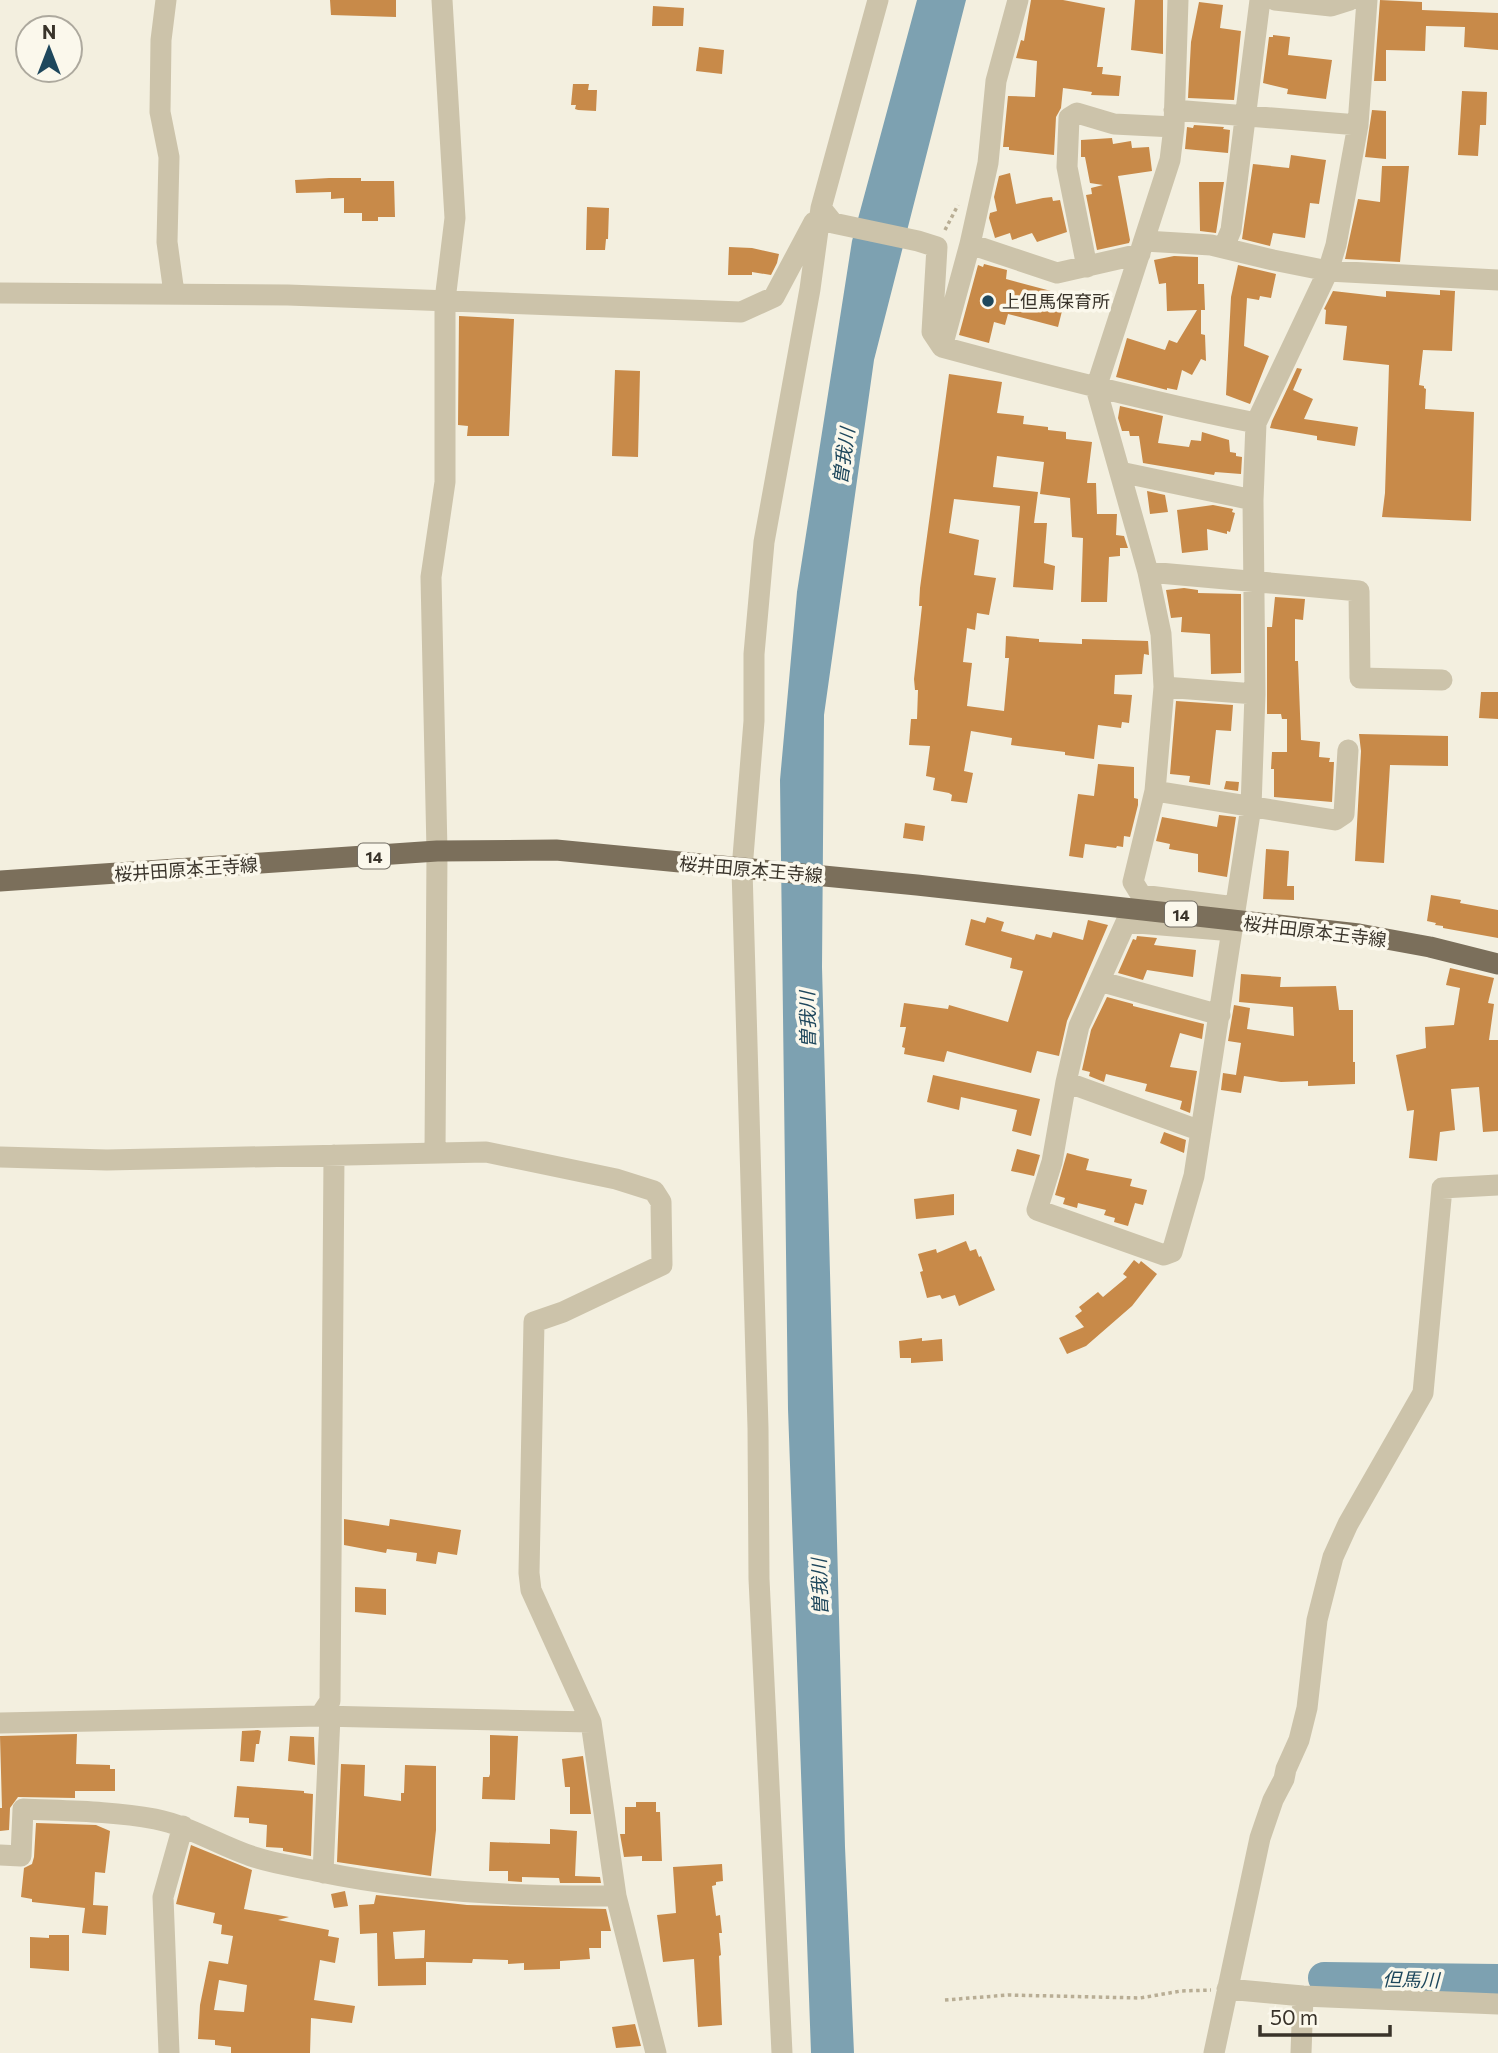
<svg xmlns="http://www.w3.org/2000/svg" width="1498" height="2053" font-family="Commissioner,'Noto Sans JP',sans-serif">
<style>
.water{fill:#7da1b1}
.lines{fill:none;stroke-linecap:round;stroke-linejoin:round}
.river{stroke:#7da1b1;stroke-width:32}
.building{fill:#c88a49;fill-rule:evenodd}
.path{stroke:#b8ad94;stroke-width:3.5;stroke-dasharray:3.5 3.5;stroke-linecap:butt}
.minor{stroke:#ccc3aa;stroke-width:21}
.major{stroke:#7b6f5b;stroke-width:21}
.poi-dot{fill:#1e475c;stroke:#fbf8ec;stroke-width:2.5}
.labels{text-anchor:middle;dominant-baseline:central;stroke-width:7;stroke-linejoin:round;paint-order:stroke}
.shield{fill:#fbf8ec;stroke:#736e64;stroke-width:2}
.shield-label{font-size:16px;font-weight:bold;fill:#39332a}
.poi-label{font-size:18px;fill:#39332a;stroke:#fbf8ec;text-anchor:start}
.street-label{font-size:18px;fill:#39332a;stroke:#fbf8ec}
.water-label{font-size:19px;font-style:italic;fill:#1e475c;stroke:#fbf8ec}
</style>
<rect width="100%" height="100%" fill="#f3efdf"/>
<path class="water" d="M917,0H966L874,360L824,715L822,967L845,1847L854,2053H811L788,1409L780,780L797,592L852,241Z"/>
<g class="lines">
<path class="river" d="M1324,1978L1498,1980"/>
</g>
<path class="building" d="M330,0H396V17L331,15Z
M1031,0H1063L1105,8L1097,67H1103L1102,74L1121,76L1119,96L1091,95L1092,92L1063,88L1061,108L1056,117L1054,155L1009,150V147H1003L1008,96L1035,97L1037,61L1016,58L1021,40L1024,41Z
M1135,0H1163V54L1131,50Z
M1380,0L1422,2V10L1498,13V50L1464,47L1465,27L1426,26L1425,51L1386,50V81H1374Z
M1199,2L1223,5L1220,28L1241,31L1234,100L1188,98L1191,42Z
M653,6L684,8L683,26H652Z
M1273,35L1290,37L1288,55L1332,60L1326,99L1287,94L1288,89L1263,83L1269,37H1273Z
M699,47L724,50L722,74L696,71Z
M573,84H589L588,90H597L596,111L578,110L575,109L576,105H571Z
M1462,91L1487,92L1486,125H1480L1478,156L1458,155Z
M1372,110L1386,111V159L1365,157Z
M1194,125L1224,127L1223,129L1230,130L1228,153L1185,149L1187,127L1193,128Z
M1112,138L1113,144L1131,141L1132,148L1149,147L1152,171L1118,176L1130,240L1129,243L1097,250L1086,195L1092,194L1091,188L1103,185L1090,183L1085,157H1081V140Z
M1291,155L1326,160L1319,204L1310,203L1305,238L1273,233L1270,246L1242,239L1253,164L1289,168Z
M1382,166H1409L1400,262L1345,259L1358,199L1380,202Z
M1010,173L1016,204L1043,198L1052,197L1053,201L1060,200L1067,232L1037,242L1032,233L1012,240L1010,233L995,238L989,218L990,213L997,211L994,197L999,176Z
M329,178H361V181H394L395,217H378V221H362V213H344V198L331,199V192L296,193L295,180Z
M1199,182H1224L1216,233L1200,231Z
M587,207L609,208L608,239H606L605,250H586Z
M729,247L752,248L779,254L777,263L771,275L752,272V275H728Z
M1174,256L1198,257V284H1204L1205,310H1201V334L1205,335L1206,361L1201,359L1192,375L1182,370L1177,390L1167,388V390L1116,377L1127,338L1165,350L1169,340L1177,343L1197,310L1167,311L1166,283L1159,284L1154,260Z
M984,264L1007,270L1006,279L1066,295L1058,327L1008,314L1005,325L994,322L989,343L959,335L978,265L983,267Z
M1238,265L1276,274L1271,298L1260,296L1259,300L1247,298L1244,346L1269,356L1250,404L1226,395L1231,297Z
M1440,290L1455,291L1452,351L1423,350L1419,385L1424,386V388L1426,389L1425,409L1474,412L1471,521L1382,517L1385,493L1389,365L1343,360L1347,326L1325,324L1326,310L1324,309L1333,291L1386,297V291L1440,295Z
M459,316L514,319L509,436H467L468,426L458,425Z
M1297,368L1302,369L1293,390L1313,399L1304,419L1358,427L1355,446L1317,440V436L1270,428L1272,421Z
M615,370L640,371L638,457L612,456Z
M949,374L1002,382L997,413L1024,416L1023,424L1048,427V430L1066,432V439L1092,442L1087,483H1096L1097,514H1117L1116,535L1124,536L1128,548H1120V556L1109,557L1107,602H1081L1083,538L1072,537L1070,498L1040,494L1044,462L997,456L993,487L1038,492L1034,523H1047L1044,563L1055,566L1053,590L1013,587L1020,506L954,499L949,533L979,540L974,575L996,578L989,615L977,613L975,630L967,628L963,662L972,663L967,706L1004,711L1009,658H1005L1006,636L1039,639V642L1082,644V639L1148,641L1149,655L1144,654L1142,674L1115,675L1114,694L1132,695L1129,723L1122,722L1121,728L1098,725L1094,759L1065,755V752L1011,745L1012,738L971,731L964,771L973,773L967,803L951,801L952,795L949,793L933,790L935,778L926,776L930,746L909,745L911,719H917L918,690H915L914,679L922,606H919L920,588Z
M1120,406L1163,416L1158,443L1189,447L1191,440L1201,441L1202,432L1229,440L1230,452L1236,453V456L1242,457L1241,474L1215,472L1214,475L1143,463L1139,436H1130L1129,431H1122L1118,418Z
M1147,491L1165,495L1168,512L1150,514Z
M1213,505L1233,509L1232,512L1235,513L1230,532L1227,531V534L1207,529L1208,550L1182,553L1177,510Z
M1184,588L1198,590V593L1241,594V673L1211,674L1210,634L1181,632L1182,617L1171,618L1166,590Z
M1275,597L1305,599L1303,620L1295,619V661H1298L1301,740L1320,742L1319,757L1330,758L1329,762H1334L1332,802L1274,797V769H1271L1272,752H1287V719H1282L1281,714H1267V627H1272Z
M1481,692H1498V719L1479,718Z
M1176,701L1233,705L1231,731L1216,730L1210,785L1189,782L1190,776L1170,774Z
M1359,734L1448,736V766L1390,765L1384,863L1355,861L1361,751Z
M1098,764L1134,767V798L1138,799V805L1130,837L1124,836L1123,847L1117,846L1116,848L1085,844L1083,858L1069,856L1078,794L1094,796Z
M1226,781L1239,782L1238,791L1224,789Z
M1219,815L1236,817L1227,877L1198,872V854L1169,849L1170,844L1156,841L1162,817L1217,827Z
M905,823L925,826L923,841L903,838Z
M1266,849L1289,851L1287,886H1294V900L1263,899Z
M1431,895L1461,900L1460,903L1498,910V938L1443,928V926L1435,925L1436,923L1427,921Z
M987,917L1004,922L1001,931L1034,940L1036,934L1051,938L1053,932L1083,940L1088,920L1108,925L1067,1021L1059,1056L1037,1051L1031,1073L947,1051L944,1062L904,1054L905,1048L902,1047L906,1027H900L904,1003L948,1009L949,1005L1008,1022L1023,971L1010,968L1012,958L965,945L971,919L985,923Z
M1137,936L1157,938L1154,945L1196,950L1193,977L1147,970L1143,980L1118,973L1133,939L1136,940Z
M1450,968L1494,978L1488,1003L1494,1004L1489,1040H1498V1131L1483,1132L1479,1087L1451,1089L1455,1130L1440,1132L1437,1161L1409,1158L1414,1110L1407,1111L1396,1055L1426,1048L1425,1027L1454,1025L1460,988L1446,985Z
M1241,974L1281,977L1280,987L1336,986L1339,1010H1353V1062H1355V1084L1308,1086V1081L1281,1082L1244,1076L1241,1093L1221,1090L1223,1073L1236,1075L1241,1043L1228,1041L1234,1005L1250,1008L1247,1029L1294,1036L1293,1007L1239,1002Z
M1107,997L1133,1004V1006L1204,1024L1202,1039L1180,1033L1170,1067L1197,1071L1190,1113L1180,1109L1182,1101L1145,1091L1147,1084L1106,1074L1104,1082L1089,1076L1090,1072L1082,1070L1091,1030Z
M933,1075L1040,1099L1031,1136L1012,1131L1017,1110L961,1097L959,1110L927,1102Z
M1164,1132L1186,1140L1184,1153L1160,1143Z
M1017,1149L1040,1155L1034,1176L1011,1171Z
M1067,1153L1089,1159L1086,1170L1132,1179L1130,1186L1147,1190L1143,1205L1135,1203L1128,1226L1114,1222L1115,1218L1104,1215L1106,1210L1078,1203L1077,1208L1063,1204L1065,1198L1055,1195Z
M954,1194V1215L916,1219L914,1199Z
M966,1241L970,1251L976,1249L979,1257L981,1256L995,1290L959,1306L955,1295L942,1299L940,1295L927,1298L920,1272L923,1271L918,1254L936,1249L937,1253Z
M1134,1260L1139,1264L1141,1261L1157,1274L1132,1306L1086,1346L1067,1354L1059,1338L1084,1327L1075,1316L1082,1311L1079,1307L1098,1292L1103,1297L1127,1277L1123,1274Z
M922,1338V1341L942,1339L943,1361L911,1363V1358H900L899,1341Z
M344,1519L389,1526L390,1519L461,1530L457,1555L438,1552L436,1564L416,1561L417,1553L387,1549L386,1553L344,1545Z
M355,1587L386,1589V1615L355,1612Z
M258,1730L261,1731L259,1744H256L254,1762L240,1761L242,1731Z
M77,1734L76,1764L110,1765V1769H115V1791H75V1798L18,1797L10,1808L9,1830L0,1831V1808H2L0,1736Z
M490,1735L518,1736L515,1800L482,1799L483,1777H489L490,1774Z
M290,1736L314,1737L315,1765L288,1761Z
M583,1756L591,1814H570V1787H565L562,1759Z
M341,1764L365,1765L364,1796L401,1801V1793H404L405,1765L436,1766V1830L431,1876L337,1862Z
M237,1786L304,1791V1793L313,1794L311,1856L283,1851V1848L266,1847L267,1825L249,1823V1818L234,1817Z
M636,1802H656V1812H660L662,1861H642V1856L624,1857L620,1834H625V1807H636Z
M36,1823L96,1825L110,1831L105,1873L95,1872L93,1905L108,1906L106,1935L82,1933L85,1908L32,1902V1899L21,1897L24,1868L32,1864L34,1857Z
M550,1829L577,1831L575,1876L600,1877L601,1883H560L559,1878L522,1877V1882L508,1881V1871H489L490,1842L550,1844Z
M191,1845L252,1870L244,1909L289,1917L278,1920L329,1930L328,1936L339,1938L335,1963L320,1960L314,2000L355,2006L352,2023L311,2018L310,2053H231V2047L215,2045V2040L198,2039L200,2005L209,1961L228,1964L233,1936L221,1934L222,1925L213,1923L215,1913L176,1904ZM219,1980L247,1985L244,2012L214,2010Z
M722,1864L723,1881L716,1882V1885L712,1886L716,1916L720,1915L722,1933H719L721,1955L719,1956L722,2025L698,2027L694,1959L663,1962L657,1915L676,1913L673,1867Z
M345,1891L348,1906L334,1908L331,1894Z
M376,1895L467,1905L606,1909L611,1931H601V1948H589L590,1959L560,1961V1969L524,1970V1963L508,1964V1960L473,1959L472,1963L426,1962V1985L378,1986L377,1933L360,1934L359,1905L374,1904ZM425,1930L424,1958L395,1959L393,1932Z
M49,1935H69V1971L30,1968V1937L49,1938Z
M635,2024L641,2046L616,2048L612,2027Z"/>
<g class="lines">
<path class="path" d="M945,230L958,205
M945,2000L1008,1995L1140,1998L1181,1991L1211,1990"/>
<path class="minor" d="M166,0L161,40L160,112L169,157L167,242L174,293
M1018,0L996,81L988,163L970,244L1057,273L1140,254
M1178,0L1174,127L1170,160L1096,388L1148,572L1161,634L1164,687L1155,791L1133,882L1141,895L1235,907
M1275,0L1331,6L1350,0
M1174,110L1358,125
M821,208L833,223L918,241L937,247L932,332L942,347C1046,375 1150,402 1256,423
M1145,241L1211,245L1273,260L1328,271L1498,280
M1224,247L1231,230L1260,0
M1087,267L1067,167L1069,118L1077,113L1114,124L1174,127
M0,293L288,295L741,312L774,297L814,222
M942,347L970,244
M1120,472L1253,500
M1148,572L1359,591L1360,678L1442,680
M1164,687L1255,694
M1155,791L1335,820L1344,814L1348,750
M1233,921L1221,930L1126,922L1079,1026L1066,1082L1052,1162L1037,1210L1164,1255L1172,1252L1194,1176L1251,807L1255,694L1253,500L1256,423L1328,271L1336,245L1358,125L1367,0
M1099,981L1220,1015
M1066,1082L1201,1131
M435,1152L437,851L431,577L445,482V300L455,218L442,0
M0,1157L107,1160L486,1152L616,1179L654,1191L661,1202L662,1265L563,1312L534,1322L529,1573L531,1590L591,1722L616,1896L656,2053
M320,1716L330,1701L334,1155
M0,1723L320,1716L591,1722
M0,1855L21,1856L23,1809C67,1811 112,1811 155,1819C190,1826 220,1846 254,1857C275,1864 299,1867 321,1872C417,1892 518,1897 616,1896
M323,1873L330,1716
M1227,1989L1303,1996L1498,2004
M169,2053L163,1897L183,1826
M782,2053L759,1579L758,1428L742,869L754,721V654L764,542L810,289L821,208L878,0
M1214,2053L1260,1838L1273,1800L1284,1779L1286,1769L1299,1740L1307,1708L1317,1620L1333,1557L1348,1524L1423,1393L1442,1188L1498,1185
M1301,2053L1303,1996"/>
<path class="major" d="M0,881L437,851L556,850L917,885L1359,934L1430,947L1498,964"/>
</g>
<circle class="poi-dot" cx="988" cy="301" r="7"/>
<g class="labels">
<g class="shield">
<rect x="358" y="843.5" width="32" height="25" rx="5"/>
<rect x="1165" y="901.5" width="32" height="25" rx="5"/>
</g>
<g class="shield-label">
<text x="374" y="856">14</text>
<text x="1181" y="914">14</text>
</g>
<g class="poi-label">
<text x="1002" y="301">上但馬保育所</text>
</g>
<g class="street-label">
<text transform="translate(186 869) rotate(-4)">桜井田原本王寺線</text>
<text transform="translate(751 869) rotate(5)">桜井田原本王寺線</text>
<text transform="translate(1315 931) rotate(7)">桜井田原本王寺線</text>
</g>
<g class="water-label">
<text transform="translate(843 456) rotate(-82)">曽我川</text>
<text transform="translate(807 1020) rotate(-91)">曽我川</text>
<text transform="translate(819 1587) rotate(-92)">曽我川</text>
<text transform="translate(1411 1979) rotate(1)">但馬川</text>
</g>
</g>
<g transform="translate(49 49)"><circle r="33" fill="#fbf8ec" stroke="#ada99e" stroke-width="2"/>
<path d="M0-5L12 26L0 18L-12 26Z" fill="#1e475c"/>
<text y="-10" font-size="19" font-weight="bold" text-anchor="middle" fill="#39332a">N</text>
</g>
<path d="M1260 2025v10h130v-10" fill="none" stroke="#39332a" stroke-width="3.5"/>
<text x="1270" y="2025" font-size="21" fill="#39332a" stroke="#fbf8ec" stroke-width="5" paint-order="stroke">50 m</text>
</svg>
